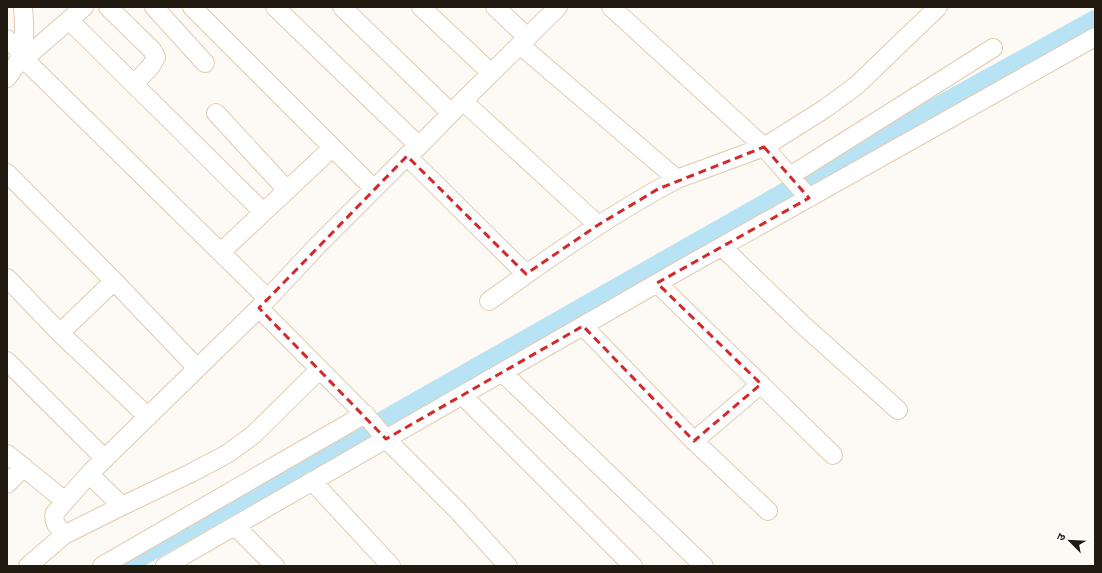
<svg xmlns="http://www.w3.org/2000/svg" width="1102" height="573" font-family="Arial,'Noto Sans Devanagari',sans-serif">
<style>
.lines{fill:none;stroke-linecap:round;stroke-linejoin:round}
.canal{stroke:#b8e3f5;stroke-width:18}
.minor-casing{stroke:#e0cbb2;stroke-width:20}
.minor{stroke:#fff;stroke-width:18}
.marked{fill:none;stroke:#d62828;stroke-width:3;stroke-dasharray:8 5;stroke-linejoin:round}
</style>
<rect width="100%" height="100%" fill="#fdf9f4"/>
<g class="lines">
<path class="canal" d="M126,566L884,135L1095,19"/>
<g class="minor-casing">
<path id="minor" d="M108,7L152,50L156,57L151,66L134,84
M154,7L205,63
M192,7L374,189
M275,7L419,146
M342,7L451,113
M421,7L491,73
M495,7L527,37
M611,7L764,147L826,108L857,85L938,7
M69,20L263,212
M7,39L22,53
M24,59L267,298
M16,66L84,7
M7,78C13,70 18,63 21,54C26,40 24,21 23,7
M463,101L598,225
M216,113L287,190
M407,156L526,274
M7,173L114,281L197,368
M790,176L993,48
M677,179L764,147L809,198
M722,247L803,325L898,410
M221,252L332,148
M7,278L60,333L114,281
M657,283L833,455
M489,301C550,257 611,214 677,179L520,45
M259,308L370,420L386,439L458,511L508,566
M583,326L694,441L768,511
M60,333L148,417
M7,361L105,459
M502,372L704,566
M462,395L633,566
M694,441L761,384
M7,454L65,501
M89,474L122,506
M312,481L391,566
M7,484L24,467
M235,526L275,566
M64,535L122,506L191,473L227,454L253,435L320,369
M28,566L64,535C59,528 52,522 55,513L89,474L259,308L317,246L407,156L419,146L463,101L558,7
M102,566L365,414
M165,566L680,270L1095,37"/>
</g>
<use href="#minor" class="minor"/>
</g>
<path class="marked" d="M764,147L809,198L657,283L761,384L694,441L583,326L386,439L259,308L407,156L526,274L598,225L658,189Z"/>
<rect width="1102" height="573" fill="none" stroke="#221b11" stroke-width="16"/>
<g transform="translate(1070 541) rotate(294)" stroke="#ffffff" stroke-width="3" paint-order="stroke">
<path d="M0-3L7 15L0 10L-7 15Z" fill="#221b11"/>
<text y="-6" font-size="11" font-weight="bold" text-anchor="middle" fill="#221b11">उ</text>
</g>
</svg>
